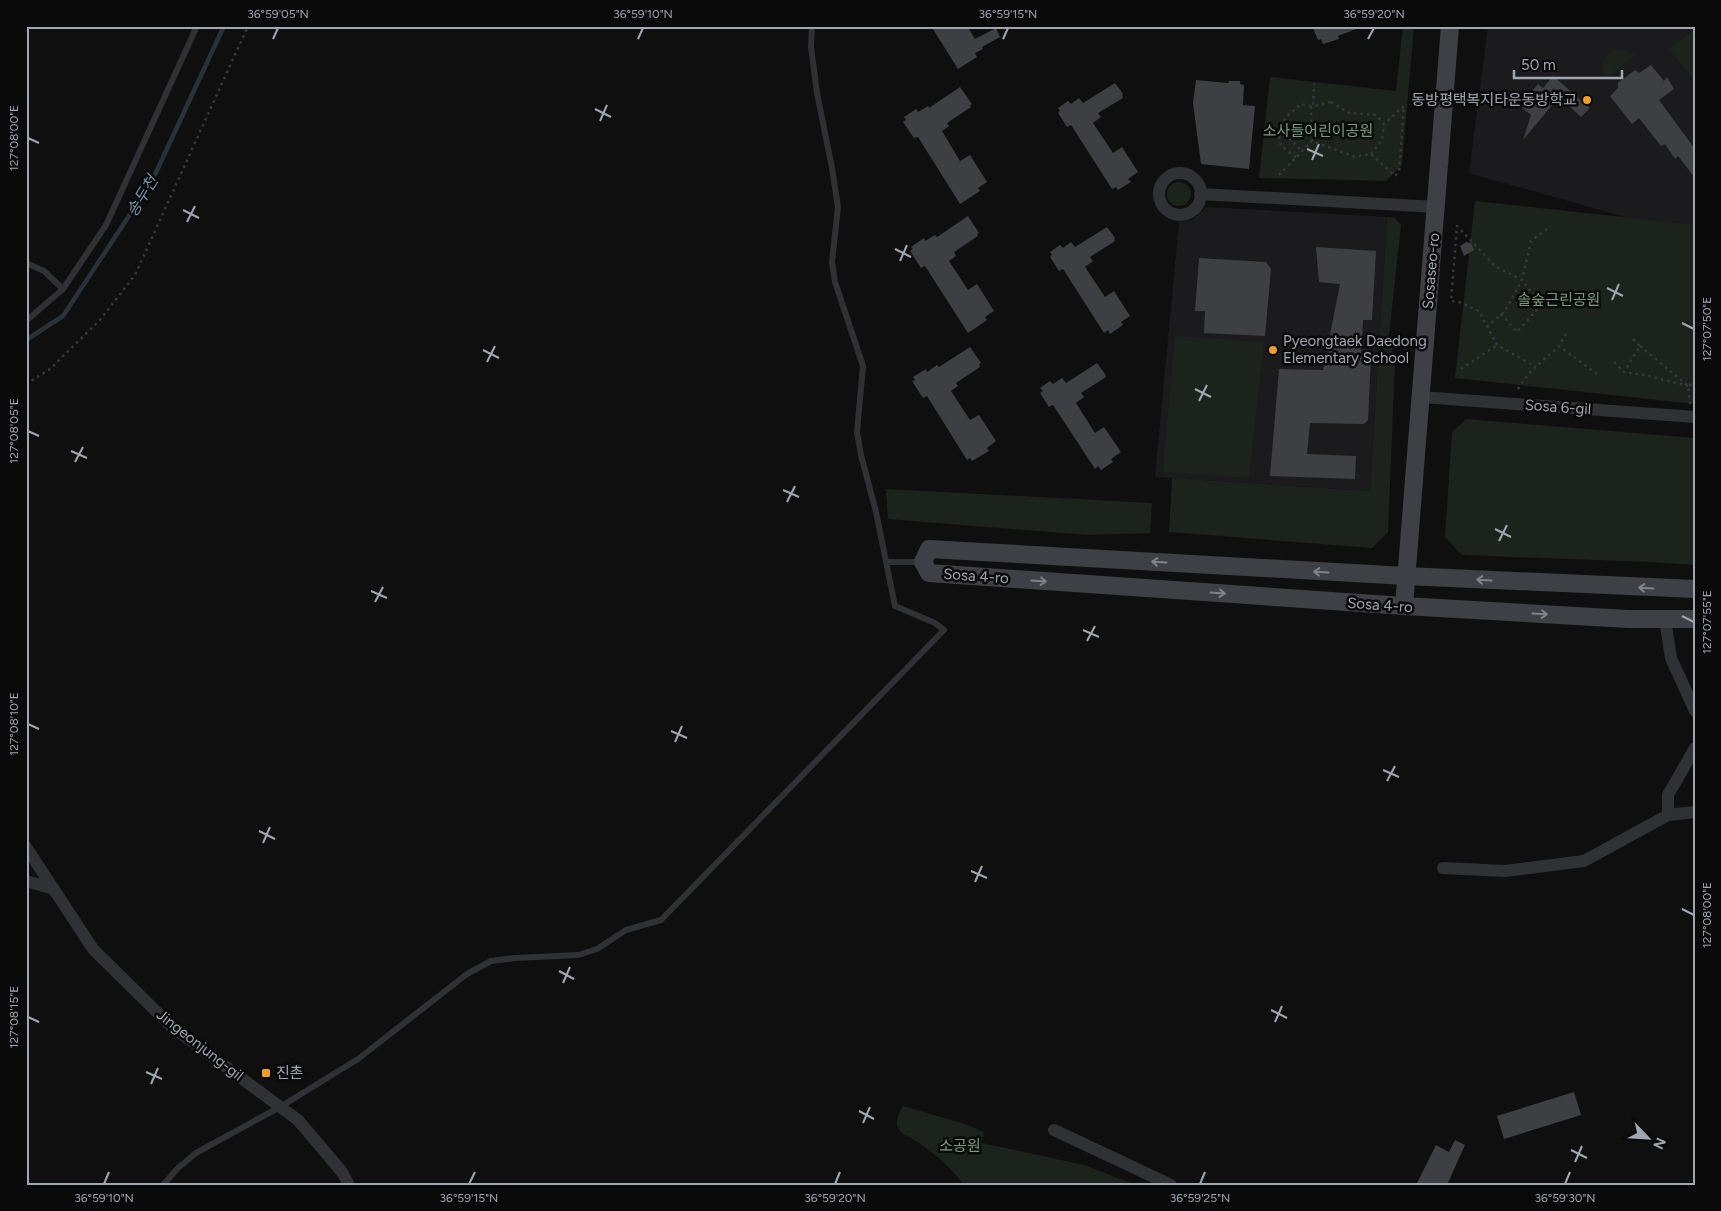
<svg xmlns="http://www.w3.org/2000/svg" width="1721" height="1211" font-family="Figtree,'Noto Sans KR',sans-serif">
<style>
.built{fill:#1b1b1d}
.green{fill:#1c231c}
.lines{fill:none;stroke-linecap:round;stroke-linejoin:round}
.stream{stroke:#293238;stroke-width:4.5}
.building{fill:#3e3f43}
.path{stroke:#36383c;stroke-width:2.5;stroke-dasharray:2.5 4;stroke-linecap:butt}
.lane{stroke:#303135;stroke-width:6}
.street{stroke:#303135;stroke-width:12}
.secondary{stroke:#3e4045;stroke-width:18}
.oneway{stroke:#7e838b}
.ticks{fill:none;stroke:#a0a7b1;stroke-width:2}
.poi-dot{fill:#ed9e2b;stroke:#0a0a0b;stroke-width:2}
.labels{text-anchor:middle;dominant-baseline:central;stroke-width:5;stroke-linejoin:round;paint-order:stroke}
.poi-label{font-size:15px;fill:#a0a7b1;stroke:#0a0a0b;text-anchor:start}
.park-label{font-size:15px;fill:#789c77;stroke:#0a0a0b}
.street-label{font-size:15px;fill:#a0a7b1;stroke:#0a0a0b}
.water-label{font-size:16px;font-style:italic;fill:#7797ac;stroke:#0a0a0b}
.neatline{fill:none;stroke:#a0a7b1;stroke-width:2}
.ticks-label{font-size:12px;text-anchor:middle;fill:#a0a7b1}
</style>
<rect width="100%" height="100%" fill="#0f0f10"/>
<path class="built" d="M1488,26H1695V237L1469,173Z
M1207,207L1387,217L1370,491L1155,477L1179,222L1192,220Z"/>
<path class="green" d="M1403,26H1414L1402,165L1386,181L1259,178L1270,77L1396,91Z
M1695,29V81L1669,49Z
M1623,50L1635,55L1605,79C1600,72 1602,58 1610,52C1614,50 1618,50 1623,50Z
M1167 194a12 12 0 1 1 24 0a12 12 0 1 1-24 0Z
M1475,201L1695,225V404L1455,378Z
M1387,217L1395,218L1401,225L1389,336L1395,361L1388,532L1372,548L1169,532L1172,478L1370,491Z
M1175,336L1264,342L1249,478L1163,472Z
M1466,419L1695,438L1693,538H1695V565L1649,562L1462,555L1445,537L1452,432Z
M886,489L1152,503L1150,533L1088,535L888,519Z
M903,1106L965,1124L984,1132L982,1143L1084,1165L1136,1185H964C949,1165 932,1151 911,1138C905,1135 898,1132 897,1125C896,1119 900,1111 903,1106Z"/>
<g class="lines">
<path class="stream" d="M26,340L63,316L152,181L224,26"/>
</g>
<path class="building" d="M931,26H967L975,39L996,28L1000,37L982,47L983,49L975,53L977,57L958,69Z
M1312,26H1359V28L1338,36L1339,39L1323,44L1321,39L1318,40Z
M1651,65L1664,81L1667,77L1674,89L1659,100L1695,149V178L1678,156L1675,159L1665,144L1661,146L1639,118L1632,124L1610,96L1618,88V83L1635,70L1639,73Z
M1553,76L1590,108L1581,117L1559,97L1523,140L1531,115L1520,106L1538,84L1543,88Z
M1196,80L1228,83L1229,81H1240V84L1244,85L1243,105L1255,106L1249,169L1201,164L1193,103Z
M1115,83L1123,94L1122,95L1123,98L1098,113L1101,117L1093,123L1113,153L1122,147L1138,172L1128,179L1131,182L1118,190L1116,187L1112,189L1071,125L1067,127L1058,113L1060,111L1058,108L1068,101L1071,104L1079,98L1083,103Z
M960,87L972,104L970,105L971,107L947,123L949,126L942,131L960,161L970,155L987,182L978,188L980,191L960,204L918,137L914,138L903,122L906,120L904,117L916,109L918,112L928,106L929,108Z
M968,216L979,233L977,234L978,236L954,252L956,256L949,261L968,290L977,284L994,311L985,317L987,320L968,333L925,266L921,268L910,251L913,249L911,247L924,238L925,241L935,235L937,237Z
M1107,227L1115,238L1114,239L1115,241L1090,257L1093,261L1085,267L1105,297L1114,291L1130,316L1121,322L1123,325L1110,334L1108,330L1104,333L1063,269L1059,271L1050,257L1052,255L1050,252L1060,245L1063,248L1071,242L1075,247Z
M1466,242L1471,243L1474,250L1464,256L1460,246Z
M1316,247L1376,251L1372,320H1363L1361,356H1371L1368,420L1364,424L1310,423L1307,454L1356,456L1355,479L1270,476L1279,369L1323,370L1340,284L1319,282Z
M1199,258L1266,262L1271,269L1265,336L1204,333L1205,311H1195Z
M970,347L981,363L979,364L980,367L956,383L958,386L951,391L970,420L979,415L996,441L987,448L989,451L972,461L970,458L967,460L927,396L923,398L912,381L915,380L913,377L926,369L927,372L937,365L939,367Z
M1097,363L1105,374L1106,377L1081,393L1084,397L1076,403L1095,433L1104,427L1121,452L1111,459L1113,462L1101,470L1098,466L1095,469L1053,405L1049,407L1040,393L1043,391L1040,388L1050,381L1053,384L1062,378L1066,383Z
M1574,1092L1581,1115L1504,1139L1497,1116Z
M1455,1140L1465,1145L1447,1185H1416L1436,1145L1449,1152Z"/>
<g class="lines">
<path class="path" d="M1331,102L1349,113L1376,115L1384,124L1404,106L1399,172L1395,176L1371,154L1355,157L1312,141L1311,107Z
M1285,119L1289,138L1302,151
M1371,154L1382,140L1384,124
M1296,157L1281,146L1278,131L1286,117L1301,104L1313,107L1314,84
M1279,175L1312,141
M1501,314L1517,332L1541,305L1522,280L1495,266L1457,226L1451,301L1459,302L1479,311L1497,345L1536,367
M1487,327L1505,311L1522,280L1531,241L1551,226
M1566,334L1559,346L1597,374
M1633,339L1640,346L1624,372L1649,376L1688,386
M1640,346L1687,385
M1614,362L1624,372
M1461,369L1497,345
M26,384L50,369L100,320L135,275L248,26
M1518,389L1529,373L1559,346
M1690,404L1688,386L1695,382"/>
<path class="lane" d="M26,263L44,271L63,289
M26,321L63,289L106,225L197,26
M889,562H922
M163,1185L178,1168L196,1153L280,1107L358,1059L467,974L491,961L515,958L578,955L597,949L626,930L661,920L944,630L935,623L895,606L876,512L861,455L857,432L863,366L835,282L832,262L838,207L832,168L817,93L811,47L812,26"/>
<path class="street" d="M1159 194a21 21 0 1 1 42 0a21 21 0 1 1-42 0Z
M1200,194L1436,207
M1421,397L1695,417
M1665,619L1671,658L1695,711
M1695,748L1668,795V815L1695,812
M26,847L93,949L171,1026L298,1120L342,1172L349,1185
M1443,868L1505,871L1584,861L1668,815
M26,881L54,889
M1054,1130L1171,1185"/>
<path class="secondary" d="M1695,589L1406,576L929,549L923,562L929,573L1404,606L1628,619H1695
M1404,606L1450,26"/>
</g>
<defs><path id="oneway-shaft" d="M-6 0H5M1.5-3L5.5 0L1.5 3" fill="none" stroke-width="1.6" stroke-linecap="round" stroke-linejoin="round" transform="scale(1.25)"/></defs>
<g class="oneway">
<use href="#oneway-shaft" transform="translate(1159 562) rotate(-177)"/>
<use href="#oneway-shaft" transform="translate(1321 572) rotate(-177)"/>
<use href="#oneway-shaft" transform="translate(1484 580) rotate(-177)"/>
<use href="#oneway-shaft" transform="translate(1039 581) rotate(4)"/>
<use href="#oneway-shaft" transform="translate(1646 588) rotate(-177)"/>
<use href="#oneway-shaft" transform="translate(1218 593) rotate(4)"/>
<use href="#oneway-shaft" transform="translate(1540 614) rotate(3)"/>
</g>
<path class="ticks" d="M273,39L278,28M638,39L643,28M1003,39L1008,28M1368,39L1374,28M595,109L611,117M600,121L607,105M28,138L39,143M1307,149L1323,156M1312,160L1319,144M183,210L199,218M187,222L195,206M895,249L911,257M900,261L907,245M1607,288L1623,296M1612,300L1619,284M1682,323L1694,329M483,350L499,358M487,362L495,346M1195,389L1211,397M1199,401L1207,385M28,431L39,436M71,451L87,458M75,462L83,447M783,490L799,497M787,502L795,486M1495,529L1511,537M1499,541L1507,525M371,591L387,598M375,602L383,587M1682,616L1694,622M1083,630L1099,637M1087,641L1095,626M28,724L39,729M671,731L687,738M675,742L682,726M1383,770L1399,777M1387,781L1395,766M259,831L275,839M263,843L270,827M971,871L987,878M975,882L982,866M1682,909L1694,915M559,971L574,979M563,983L570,967M1271,1010L1287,1018M28,1017L39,1022M1275,1022L1282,1006M146,1072L162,1079M151,1084L158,1068M859,1111L874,1119M863,1123L870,1107M1571,1150L1587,1158M1575,1162L1582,1146M104,1184L109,1172M469,1184L475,1172M835,1184L840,1172M1200,1184L1205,1172M1565,1184L1570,1172"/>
<g class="poi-dot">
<circle cx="1587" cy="100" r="5"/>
<circle cx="1273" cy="350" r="5"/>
<rect x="261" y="1068" width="10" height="10" rx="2.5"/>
</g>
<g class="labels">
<g class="poi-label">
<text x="1577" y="100" text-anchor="end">동방평택복지타운동방학교</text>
<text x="1283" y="341">Pyeongtaek Daedong<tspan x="1283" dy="17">Elementary School</tspan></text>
<text x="276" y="1073">진촌</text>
</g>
<g class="park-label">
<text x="1318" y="131">소사들어린이공원</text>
<text x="1559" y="300">솔숲근린공원</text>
<text x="960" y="1146">소공원</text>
</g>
<g class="street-label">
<text transform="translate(1431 271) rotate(-85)">Sosaseo-ro</text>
<text transform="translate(1558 407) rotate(4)">Sosa 6-gil</text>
<text transform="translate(976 576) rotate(4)">Sosa 4-ro</text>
<text transform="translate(1380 605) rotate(4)">Sosa 4-ro</text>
<text transform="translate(200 1045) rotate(38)">Jingeonjung-gil</text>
</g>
<g class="water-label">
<text transform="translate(142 196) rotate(-58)">송두천</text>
</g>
</g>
<rect width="1721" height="1211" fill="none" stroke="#0a0a0b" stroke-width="55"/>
<g transform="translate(1648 1138) rotate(115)" stroke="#0a0a0b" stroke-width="4" paint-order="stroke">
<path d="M0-4L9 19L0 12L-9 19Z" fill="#a0a7b1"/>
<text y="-8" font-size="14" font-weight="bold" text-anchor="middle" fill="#a0a7b1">N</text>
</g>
<path d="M1514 70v8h108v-8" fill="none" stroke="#a0a7b1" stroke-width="2.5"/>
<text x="1521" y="70" font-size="15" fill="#a0a7b1" stroke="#0a0a0b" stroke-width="4" paint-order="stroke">50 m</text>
<rect x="28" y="28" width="1666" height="1156" class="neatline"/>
<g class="ticks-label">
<text x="278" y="18">36°59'05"N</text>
<text x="643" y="18">36°59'10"N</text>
<text x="1008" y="18">36°59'15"N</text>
<text x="1374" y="18">36°59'20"N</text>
<text transform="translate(14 138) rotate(-90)" y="4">127°08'00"E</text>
<text transform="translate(1707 329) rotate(-90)" y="4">127°07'50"E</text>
<text transform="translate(14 431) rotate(-90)" y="4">127°08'05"E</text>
<text transform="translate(1707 622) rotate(-90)" y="4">127°07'55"E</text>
<text transform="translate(14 724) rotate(-90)" y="4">127°08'10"E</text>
<text transform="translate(1707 915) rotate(-90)" y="4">127°08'00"E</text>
<text transform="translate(14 1017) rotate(-90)" y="4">127°08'15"E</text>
<text x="104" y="1202">36°59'10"N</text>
<text x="469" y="1202">36°59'15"N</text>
<text x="835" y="1202">36°59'20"N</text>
<text x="1200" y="1202">36°59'25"N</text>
<text x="1565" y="1202">36°59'30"N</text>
</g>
</svg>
